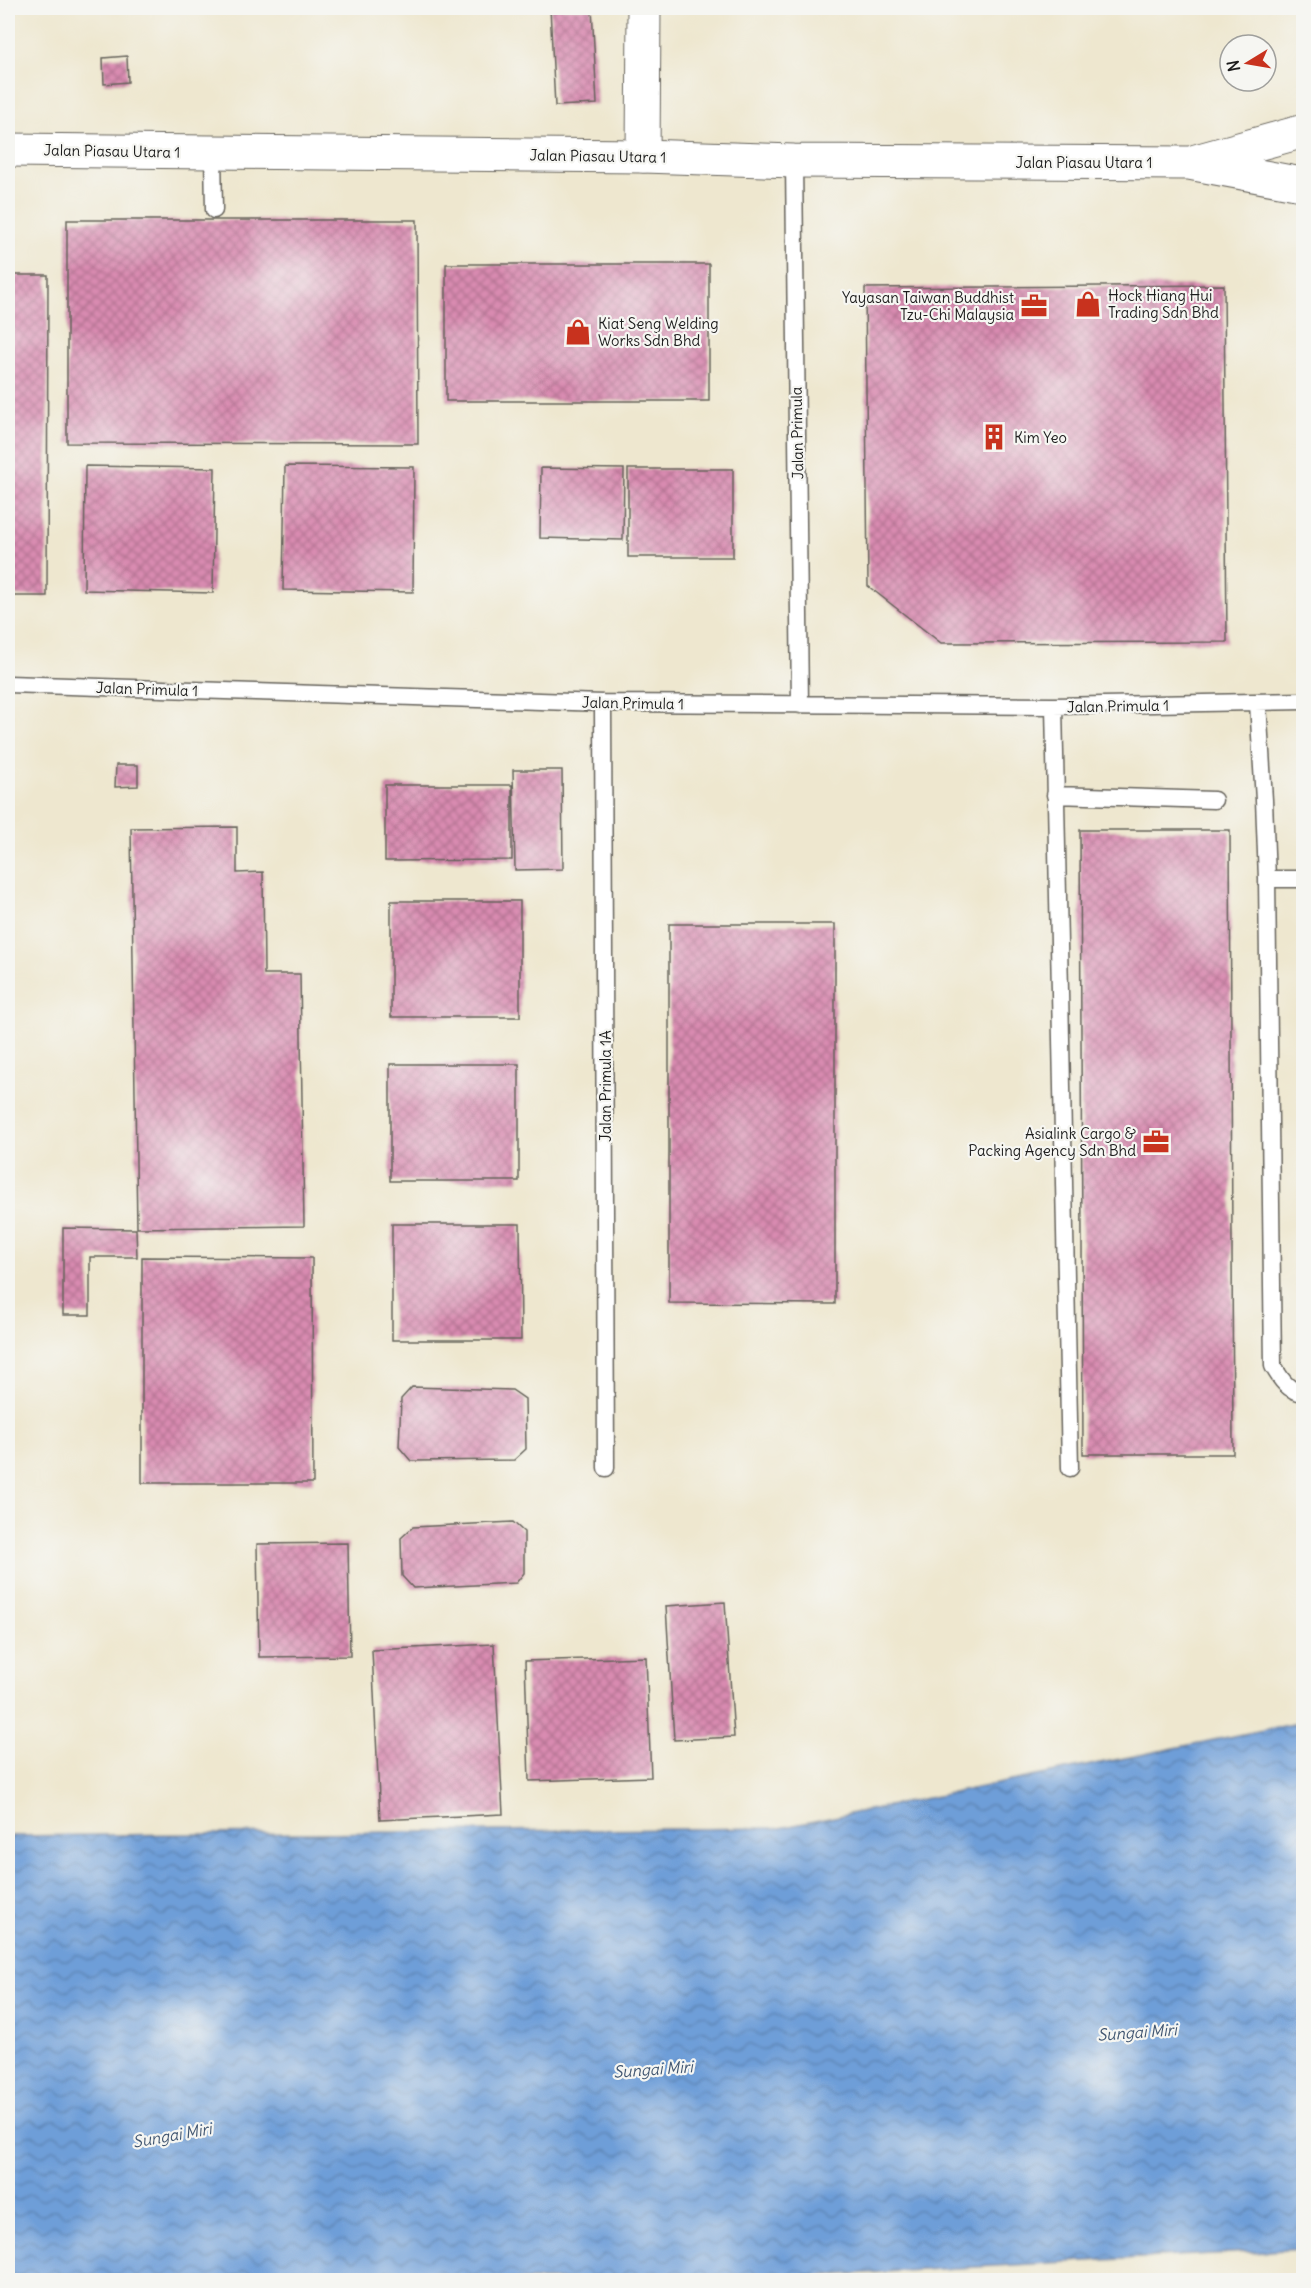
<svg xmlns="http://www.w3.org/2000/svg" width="1311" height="2288" font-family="Delius,sans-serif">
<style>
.water{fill:url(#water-waves);stroke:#455d7a;stroke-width:1.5}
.building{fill:url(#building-cross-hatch)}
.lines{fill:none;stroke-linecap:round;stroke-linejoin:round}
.service-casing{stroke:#66635b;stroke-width:19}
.minor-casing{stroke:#66635b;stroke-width:35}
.tertiary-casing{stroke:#66635b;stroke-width:35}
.service{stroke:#fff;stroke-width:16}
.minor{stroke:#fff;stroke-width:33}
.tertiary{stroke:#fff;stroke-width:33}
.labels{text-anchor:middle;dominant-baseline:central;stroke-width:4.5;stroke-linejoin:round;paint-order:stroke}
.street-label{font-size:15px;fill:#1c1c1c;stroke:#f6f6f2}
.poi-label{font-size:15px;fill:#1c1c1c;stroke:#f6f6f2;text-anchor:start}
.water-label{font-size:16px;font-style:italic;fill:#415671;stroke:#f6f6f2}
</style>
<defs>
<pattern id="water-waves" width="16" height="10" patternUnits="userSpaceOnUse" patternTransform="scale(1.5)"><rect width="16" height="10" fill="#6e9ed8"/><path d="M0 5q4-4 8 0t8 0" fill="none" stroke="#5a80ae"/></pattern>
<pattern id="building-cross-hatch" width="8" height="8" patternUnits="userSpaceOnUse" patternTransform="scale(1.5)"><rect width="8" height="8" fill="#d98bb1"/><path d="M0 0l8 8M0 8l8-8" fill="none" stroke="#af718f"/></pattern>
</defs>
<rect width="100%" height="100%" fill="#f6f6f2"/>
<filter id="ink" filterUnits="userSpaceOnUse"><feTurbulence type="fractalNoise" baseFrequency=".0167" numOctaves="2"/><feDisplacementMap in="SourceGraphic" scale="12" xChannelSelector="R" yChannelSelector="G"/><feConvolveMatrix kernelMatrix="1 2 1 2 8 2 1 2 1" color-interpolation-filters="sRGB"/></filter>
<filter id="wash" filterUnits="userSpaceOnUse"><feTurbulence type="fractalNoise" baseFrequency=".008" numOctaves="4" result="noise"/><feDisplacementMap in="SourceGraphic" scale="24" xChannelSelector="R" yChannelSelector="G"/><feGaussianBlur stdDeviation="1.35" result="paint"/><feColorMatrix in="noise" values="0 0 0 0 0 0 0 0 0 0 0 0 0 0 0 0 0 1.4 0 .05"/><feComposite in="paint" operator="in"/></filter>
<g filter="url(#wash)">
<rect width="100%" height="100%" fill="#eee7cf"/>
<path class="water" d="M1303,1722V2249L741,2280H8V1847L11,1836L780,1828Z"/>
<g id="blocks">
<path class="building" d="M550,8H592L597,104L555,106Z
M127,56L128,82L104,84L103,58Z
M67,220H417L418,444L67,443Z
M446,264H709V401H446Z
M8,275H48L47,596H8Z
M1224,285L1227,642L941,643L868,586L865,288Z
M85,466L215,468L213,593L84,590Z
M285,466L414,467L413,592L283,590Z
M541,468L624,469L623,540L540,538Z
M628,469H733V557H628Z
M116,765H138V786L115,787Z
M513,770H562L563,869L515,870Z
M385,785H512V860L385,861Z
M237,827V873L263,872L264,974H300L304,1226L137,1228L131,828Z
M1080,830H1230L1233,1454H1083Z
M391,901H520V1017H391Z
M669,924H835V1304L669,1303Z
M390,1064H519V1181H390Z
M392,1224H520L521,1340H392Z
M63,1228L136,1229L137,1257H90V1315H63Z
M142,1257L312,1258L313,1483H142Z
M412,1387L512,1390L525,1399L526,1449L514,1460L411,1461L399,1447L401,1399Z
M513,1522L524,1532V1573L516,1583L413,1588L402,1576L401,1538L413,1527Z
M348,1543L350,1656L259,1657L257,1544Z
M725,1602L734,1737L674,1740L666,1606Z
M494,1644L503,1814L380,1820L372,1650Z
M646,1657L651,1777L529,1781L525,1661Z"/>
</g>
</g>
<g filter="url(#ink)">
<use href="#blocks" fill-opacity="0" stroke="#66635b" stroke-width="1.5"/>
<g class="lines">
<g class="service-casing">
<path id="service" d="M213,152L214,210
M794,161L800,705
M8,684L603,703L1054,706L1304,701
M603,703L606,1468
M1258,703L1264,800L1267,879L1273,1366C1280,1378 1288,1392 1304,1393
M1054,706L1070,1468
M1055,795L1214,800
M1267,879H1304"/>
</g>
<g class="minor-casing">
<path id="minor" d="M643,156L644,8"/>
</g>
<g class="tertiary-casing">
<path id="tertiary" d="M8,150L643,156L794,161L1189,163L1296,183H1304
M1196,161L1304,131"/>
</g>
<use href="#service" class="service"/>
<use href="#minor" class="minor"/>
<use href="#tertiary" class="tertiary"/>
</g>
</g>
<defs>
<g id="shop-bare" transform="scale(2.07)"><path d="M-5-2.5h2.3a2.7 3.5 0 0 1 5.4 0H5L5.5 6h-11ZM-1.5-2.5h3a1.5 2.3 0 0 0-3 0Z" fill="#c8321e" stroke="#f6f6f2" stroke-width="2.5" paint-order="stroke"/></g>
<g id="office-bare" transform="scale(2.07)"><path d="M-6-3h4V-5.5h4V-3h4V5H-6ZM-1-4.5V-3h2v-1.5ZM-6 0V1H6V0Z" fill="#c8321e" stroke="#f6f6f2" stroke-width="2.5" paint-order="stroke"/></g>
<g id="building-bare" transform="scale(2.07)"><path d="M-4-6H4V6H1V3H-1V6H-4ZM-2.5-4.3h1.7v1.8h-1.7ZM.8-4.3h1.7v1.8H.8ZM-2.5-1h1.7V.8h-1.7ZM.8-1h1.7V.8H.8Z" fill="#c8321e" stroke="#f6f6f2" stroke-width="2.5" paint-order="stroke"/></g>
</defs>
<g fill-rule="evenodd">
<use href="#shop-bare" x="1088" y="304"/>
<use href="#office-bare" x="1034" y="306"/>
<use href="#shop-bare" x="578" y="332"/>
<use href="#building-bare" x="994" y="437"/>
<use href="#office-bare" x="1156" y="1142"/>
</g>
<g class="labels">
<g class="street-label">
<text transform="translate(112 151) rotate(1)">Jalan Piasau Utara 1</text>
<text transform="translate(598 156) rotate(1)">Jalan Piasau Utara 1</text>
<text x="1084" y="162">Jalan Piasau Utara 1</text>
<text transform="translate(797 433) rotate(-91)">Jalan Primula</text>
<text transform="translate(147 689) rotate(2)">Jalan Primula 1</text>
<text transform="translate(633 703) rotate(1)">Jalan Primula 1</text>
<text transform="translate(1118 706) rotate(-1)">Jalan Primula 1</text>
<text transform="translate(605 1086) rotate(-90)">Jalan Primula 1A</text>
</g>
<g class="poi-label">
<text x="1108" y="295">Hock Hiang Hui<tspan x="1108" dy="17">Trading Sdn Bhd</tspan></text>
<text x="1014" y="297" text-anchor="end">Yayasan Taiwan Buddhist<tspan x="1014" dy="17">Tzu-Chi Malaysia</tspan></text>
<text x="598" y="323">Kiat Seng Welding<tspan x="598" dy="17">Works Sdn Bhd</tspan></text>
<text x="1014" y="437">Kim Yeo</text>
<text x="1136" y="1133" text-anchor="end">Asialink Cargo &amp;<tspan x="1136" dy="17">Packing Agency Sdn Bhd</tspan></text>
</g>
<g class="water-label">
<text transform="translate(1137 2032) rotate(-4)">Sungai Miri</text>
<text transform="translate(653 2069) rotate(-4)">Sungai Miri</text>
<text transform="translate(172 2135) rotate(-10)">Sungai Miri</text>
</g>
</g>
<rect width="1311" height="2288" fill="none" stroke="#f6f6f2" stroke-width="30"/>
<g transform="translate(1248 63) rotate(259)"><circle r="28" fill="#f6f6f2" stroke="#9f9f9c" stroke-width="1.5"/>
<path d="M0-4.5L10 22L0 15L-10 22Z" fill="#c8321e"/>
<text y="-9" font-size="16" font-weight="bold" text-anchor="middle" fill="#1c1c1c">N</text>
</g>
</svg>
